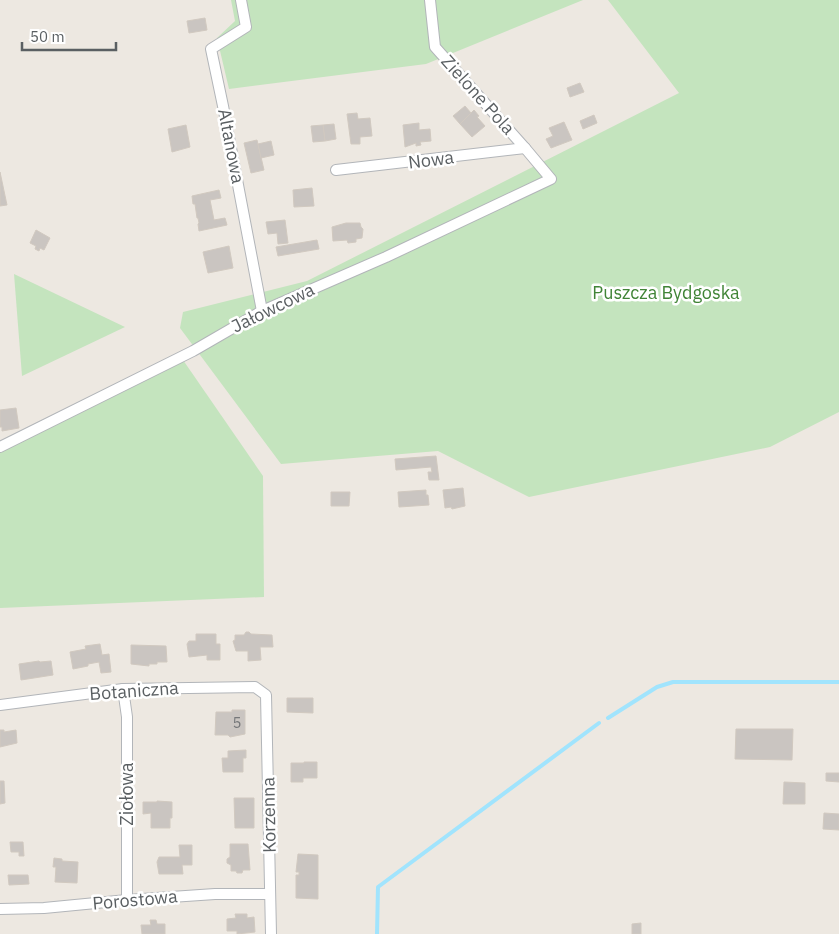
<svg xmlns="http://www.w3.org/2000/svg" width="839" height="934" font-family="'IBM Plex Sans',sans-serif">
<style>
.green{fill:#c4e4be}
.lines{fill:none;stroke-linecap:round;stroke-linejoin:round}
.stream{stroke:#a1e4fd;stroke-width:4}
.building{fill:#cac5c1;stroke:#d1c9c0}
.street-casing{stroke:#b2b5b9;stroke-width:12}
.street{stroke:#fff;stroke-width:10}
.labels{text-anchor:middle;stroke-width:5;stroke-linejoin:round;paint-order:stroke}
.number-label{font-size:15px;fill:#76787a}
.street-label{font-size:18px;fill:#5a5f62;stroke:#fff}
.park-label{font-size:18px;fill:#408436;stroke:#fff}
</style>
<rect width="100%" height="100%" fill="#ede8e1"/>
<g class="green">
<path d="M231 0H583L426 64 229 89 217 38 235 21Z"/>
<path d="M608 0H839V412L770 447 529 497 438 451 281 464 180 328 183 312 307 281 679 93Z"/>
<path d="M14 274 125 327 22 376Z"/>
<path d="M183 360 263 476 264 597 0 608V448Z"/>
</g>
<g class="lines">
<g class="stream">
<path d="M608 718 657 687 673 682H839"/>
<path d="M377 934 378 887 599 723"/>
</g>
</g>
<g class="building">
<path d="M205 18 207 30 189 33 187 21Z"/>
<path d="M580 83 584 92 570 97 567 88Z"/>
<path d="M465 106 471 113 460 124 453 116Z"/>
<path d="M474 110 479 116 477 117 485 126 472 137 460 124Z"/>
<path d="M357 113 358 119 370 118 372 136 360 137V144H351L347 114Z"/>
<path d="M594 115 597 123 583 129 580 121Z"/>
<path d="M564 122 572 140 551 148 546 139 553 136 549 128Z"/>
<path d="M419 123V130L430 129 431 141 420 142 421 145 416 146V143L405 147 403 125Z"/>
<path d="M334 124 336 139 325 141 323 125Z"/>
<path d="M186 125 190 147 172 152 168 129Z"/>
<path d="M323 125 325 141 313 142 311 126Z"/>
<path d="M257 140 264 170 251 173 244 143Z"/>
<path d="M271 141 274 155 261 158 258 144Z"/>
<path d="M0 172 7 205 0 206Z"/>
<path d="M312 188 314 206 294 207 293 190Z"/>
<path d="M219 190 221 198 210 200 214 220 225 218 227 225 199 231 198 224 199 223 198 218H197L195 204H193L192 196Z"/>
<path d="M285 220 288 243 278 244 277 233 268 234 266 222Z"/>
<path d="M346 223H360L361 227 363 229 362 238 356 239V242L348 243 347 240 333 241 332 227Z"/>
<path d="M36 230 50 238 44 250 40 248 39 251 35 249 36 246 30 243Z"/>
<path d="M317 240 319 249 278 256 276 247Z"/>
<path d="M229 246 233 268 208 273 203 252Z"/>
<path d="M16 408 19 428 2 431V427H0V410Z"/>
<path d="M436 456 439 480H429L428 472H432L431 467 396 470 395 459Z"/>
<path d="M463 488 465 506 452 509 451 507 445 508 443 490Z"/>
<path d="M426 490V495H428L429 505 399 507 398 492Z"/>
<path d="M331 492H350L349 506H331Z"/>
<path d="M246 632H249L251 634 272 635 273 647H260L261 660 248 661V651H236L233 641 235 640V635H244Z"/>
<path d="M196 634H216V644H220V660H207V655L189 657 187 644 189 641H196Z"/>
<path d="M100 644 102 655 109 654 111 672 101 673 99 662 88 664V666L73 669 70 652 86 649 85 646Z"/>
<path d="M131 645 166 646 167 662H157V664H149V666L131 664Z"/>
<path d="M39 661 40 662 51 661 53 675 21 680 19 664Z"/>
<path d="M287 698H313V713L287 712Z"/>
<path d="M232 710H245V734L230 737 228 735H215L216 712H232Z"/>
<path d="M736 729H793L792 760 735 759Z"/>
<path d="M0 730H4V732L16 730 17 743 0 747Z"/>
<path d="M246 750V758H243V772H223L222 758H228V751Z"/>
<path d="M304 762H317V778H303V782H291V763H304Z"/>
<path d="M826 773H839V782L826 781Z"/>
<path d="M0 781H4L5 803 0 804Z"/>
<path d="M784 782 805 783V804H783Z"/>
<path d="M234 798H254V828H235Z"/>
<path d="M157 801 172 802V818H170V828H151V813L143 814V802H157Z"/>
<path d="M824 813 839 814V830L823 829Z"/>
<path d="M10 842H23L24 856H19V852H11Z"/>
<path d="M230 844H248L250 870H243L242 873H237L236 871H231V865L227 863V859L230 857Z"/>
<path d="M179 845H192V865H182L183 874H159L157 862 159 857H180Z"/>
<path d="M298 854 318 855V899L296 898V875H299V872H296Z"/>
<path d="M54 858 62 859V861L78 862 77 883 55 882 56 867H53Z"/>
<path d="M8 875H28L29 884 9 885Z"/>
<path d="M235 914H247V918L254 917 255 932 237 934V931H227V919L236 918Z"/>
<path d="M150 920H156L157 924H165V934H142L141 925H151Z"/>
<path d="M641 923V934H632V924Z"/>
</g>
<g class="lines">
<defs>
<g id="street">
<path d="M241 0 246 27 211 49 223 106 262 311"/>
<path d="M336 170 525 148"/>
<path d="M0 447 193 351 262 311 386 257 551 179 525 148 435 47 430 0"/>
<path d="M123 689 127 717V900"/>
<path d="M0 705 123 689 255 687 266 695 271 934"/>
<path d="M0 909 44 908 127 900 215 894H270"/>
</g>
</defs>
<use href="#street" class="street-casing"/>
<use href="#street" class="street"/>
</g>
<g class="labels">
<g class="number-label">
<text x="237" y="728">5</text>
</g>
<g class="street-label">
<text transform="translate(478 95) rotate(48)" y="6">Zielone Pola</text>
<text transform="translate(231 146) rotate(79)" y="6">Altanowa</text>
<text transform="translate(431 160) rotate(-7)" y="6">Nowa</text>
<text transform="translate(273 308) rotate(-26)" y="6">Jałowcowa</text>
<text transform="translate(134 691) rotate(-4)" y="6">Botaniczna</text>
<text transform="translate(127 794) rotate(-90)" y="6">Ziołowa</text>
<text transform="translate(269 815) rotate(-91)" y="6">Korzenna</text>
<text transform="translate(135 900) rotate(-5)" y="6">Porostowa</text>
</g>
<g class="park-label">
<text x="666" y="299">Puszcza Bydgoska</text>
</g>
</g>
<path d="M22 42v8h94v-8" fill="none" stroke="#5a5f62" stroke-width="2.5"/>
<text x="30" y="42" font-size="15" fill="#5a5f62" stroke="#ffffff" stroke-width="4" paint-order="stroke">50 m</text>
</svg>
